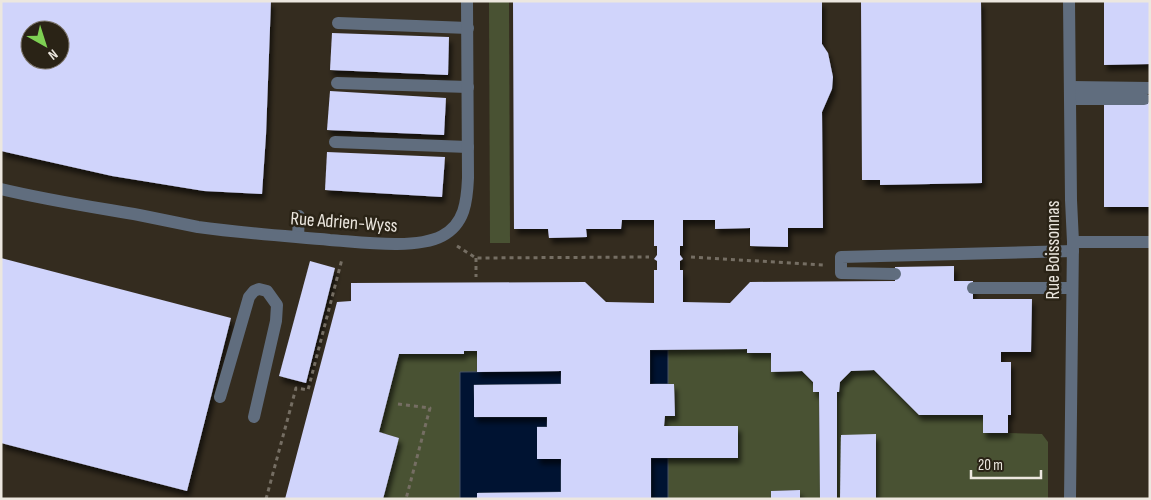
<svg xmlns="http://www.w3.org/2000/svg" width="1151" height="500" font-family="'Sofia Sans Condensed',sans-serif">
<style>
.green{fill:#495233}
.water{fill:#001332;stroke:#475366}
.building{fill:#d0d4fb;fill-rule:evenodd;filter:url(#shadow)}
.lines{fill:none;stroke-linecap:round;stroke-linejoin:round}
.path{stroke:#756e63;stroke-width:3;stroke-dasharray:4 4;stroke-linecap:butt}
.lane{stroke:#606d7e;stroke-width:12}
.street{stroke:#606d7e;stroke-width:12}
.labels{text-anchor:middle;stroke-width:5;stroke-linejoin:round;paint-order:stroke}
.street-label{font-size:19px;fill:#ece7df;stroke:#2a2316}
</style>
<defs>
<filter id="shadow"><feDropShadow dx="3" dy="5.5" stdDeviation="2.5" flood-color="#0009"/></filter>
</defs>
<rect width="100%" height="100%" fill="#342c1f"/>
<g class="green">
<path d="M489 1H509L510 243H490Z"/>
<path d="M747 349 771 353V371H802L813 382V391L819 392 820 499H800L799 490 771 491V499H668V458H737L738 426H664L665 416H675L674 384H668V350Z"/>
<path d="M464 351H477V372H460V499H383L399 438 379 432 399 354 464 353Z"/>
<path d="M874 370 919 415H983L1008 433 1042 434 1048 442V499H837V392H839L840 382 851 371Z"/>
</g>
<g class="water">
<rect x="650" y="350" width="18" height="34"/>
<path d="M561 371V384L474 385 475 417H547V427H537L561 459V492L478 493 477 499H460V372Z"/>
<rect x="651" y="458" width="17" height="41"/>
</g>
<g class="building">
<path d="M1 1H271L266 135 262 194 204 191 112 176 1 151ZM30 30H60V60H30Z"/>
<path d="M513 1H822V44L828 53 833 77 832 89 822 112 823 228H788V247L750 246V228L715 229V220H683V246H680V255L683 259 680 261V270H683V302L730 303 750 282 895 281V267L954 266V281H973V299H1032L1031 352H1001V362H1011V415H1008V433H983V415H919L874 370 851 371 840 382 839 392H837V499H820L819 392H813V382L802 371 771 372V353H747V349L650 350V384H674L675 416H665L664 426H738V458H651V499H477V493L561 492V459H537V427H547V417H474V385L561 384V371L477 372V351H464V354H399L379 432 399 438 383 499H285L337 302 351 301V283L585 282 606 302 654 303V270H657V261L654 259 657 255V246H654V220H622L621 229H586L587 237 549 238 548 229H514Z"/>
<path d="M861 1H981L982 183 880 185V180H862Z"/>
<path d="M1104 1H1150V64L1104 65Z"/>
<path d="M332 33 449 37 448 75 330 70Z"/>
<path d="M330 91 446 98 444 135 327 130Z"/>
<path d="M1148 95H1150V207H1104V103L1148 104Z"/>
<path d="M327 152 445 157 442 197 325 190Z"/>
<path d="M1 258 231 318 187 491 1 443Z"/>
<path d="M310 261 335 268 306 383 279 376Z"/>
<path d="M876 434V499H840L841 435Z"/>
<path d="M800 490V499H771V491Z"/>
</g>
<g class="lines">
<g class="path">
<path d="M457 246 476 258 649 257"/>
<path d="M691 257 823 265"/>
<path d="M476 258V277"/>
<path d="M398 404 430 408 406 499"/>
<path d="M266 499 296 388 308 390 342 259"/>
</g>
<g class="lane">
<path d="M338 23 468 28"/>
<path d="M337 83 468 87"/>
<path d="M1071 87 1150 88"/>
<path d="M1071 99H1144"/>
<path d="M335 142 468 147"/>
<path d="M298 237 299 216"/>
<path d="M895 274 841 273V257L1073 251"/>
<path d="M973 288H1072"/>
<path d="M220 397 249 297 254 291 259 289 267 291 277 305 276 321 254 417"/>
</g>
<g class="street">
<path d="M1069 1 1071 200 1073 242 1070 499"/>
<path d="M1 189C47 200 93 207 139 215 159 219 178 223 198 227 241 233 286 236 330 240 360 242 415 250 442 236 465 224 467 201 468 178L467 1"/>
<path d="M1073 242H1150"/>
</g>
</g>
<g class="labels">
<g class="street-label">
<text transform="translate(344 221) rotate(4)" y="7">Rue Adrien-Wyss</text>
<text transform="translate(1052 250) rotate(-90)" y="7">Rue Boissonnas</text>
</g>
</g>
<rect width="1151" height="500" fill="none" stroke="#ece7df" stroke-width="5"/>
<g transform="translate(45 45) rotate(141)"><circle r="24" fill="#2a2316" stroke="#787166"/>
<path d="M0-4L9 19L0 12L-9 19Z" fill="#7ed053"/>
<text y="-8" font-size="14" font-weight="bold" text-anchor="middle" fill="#ece7df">N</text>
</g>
<path d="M971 470v8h70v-8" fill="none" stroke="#ece7df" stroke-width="2.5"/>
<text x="978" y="470" font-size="15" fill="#ece7df" stroke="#2a2316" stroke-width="4" paint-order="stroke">20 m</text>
</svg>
